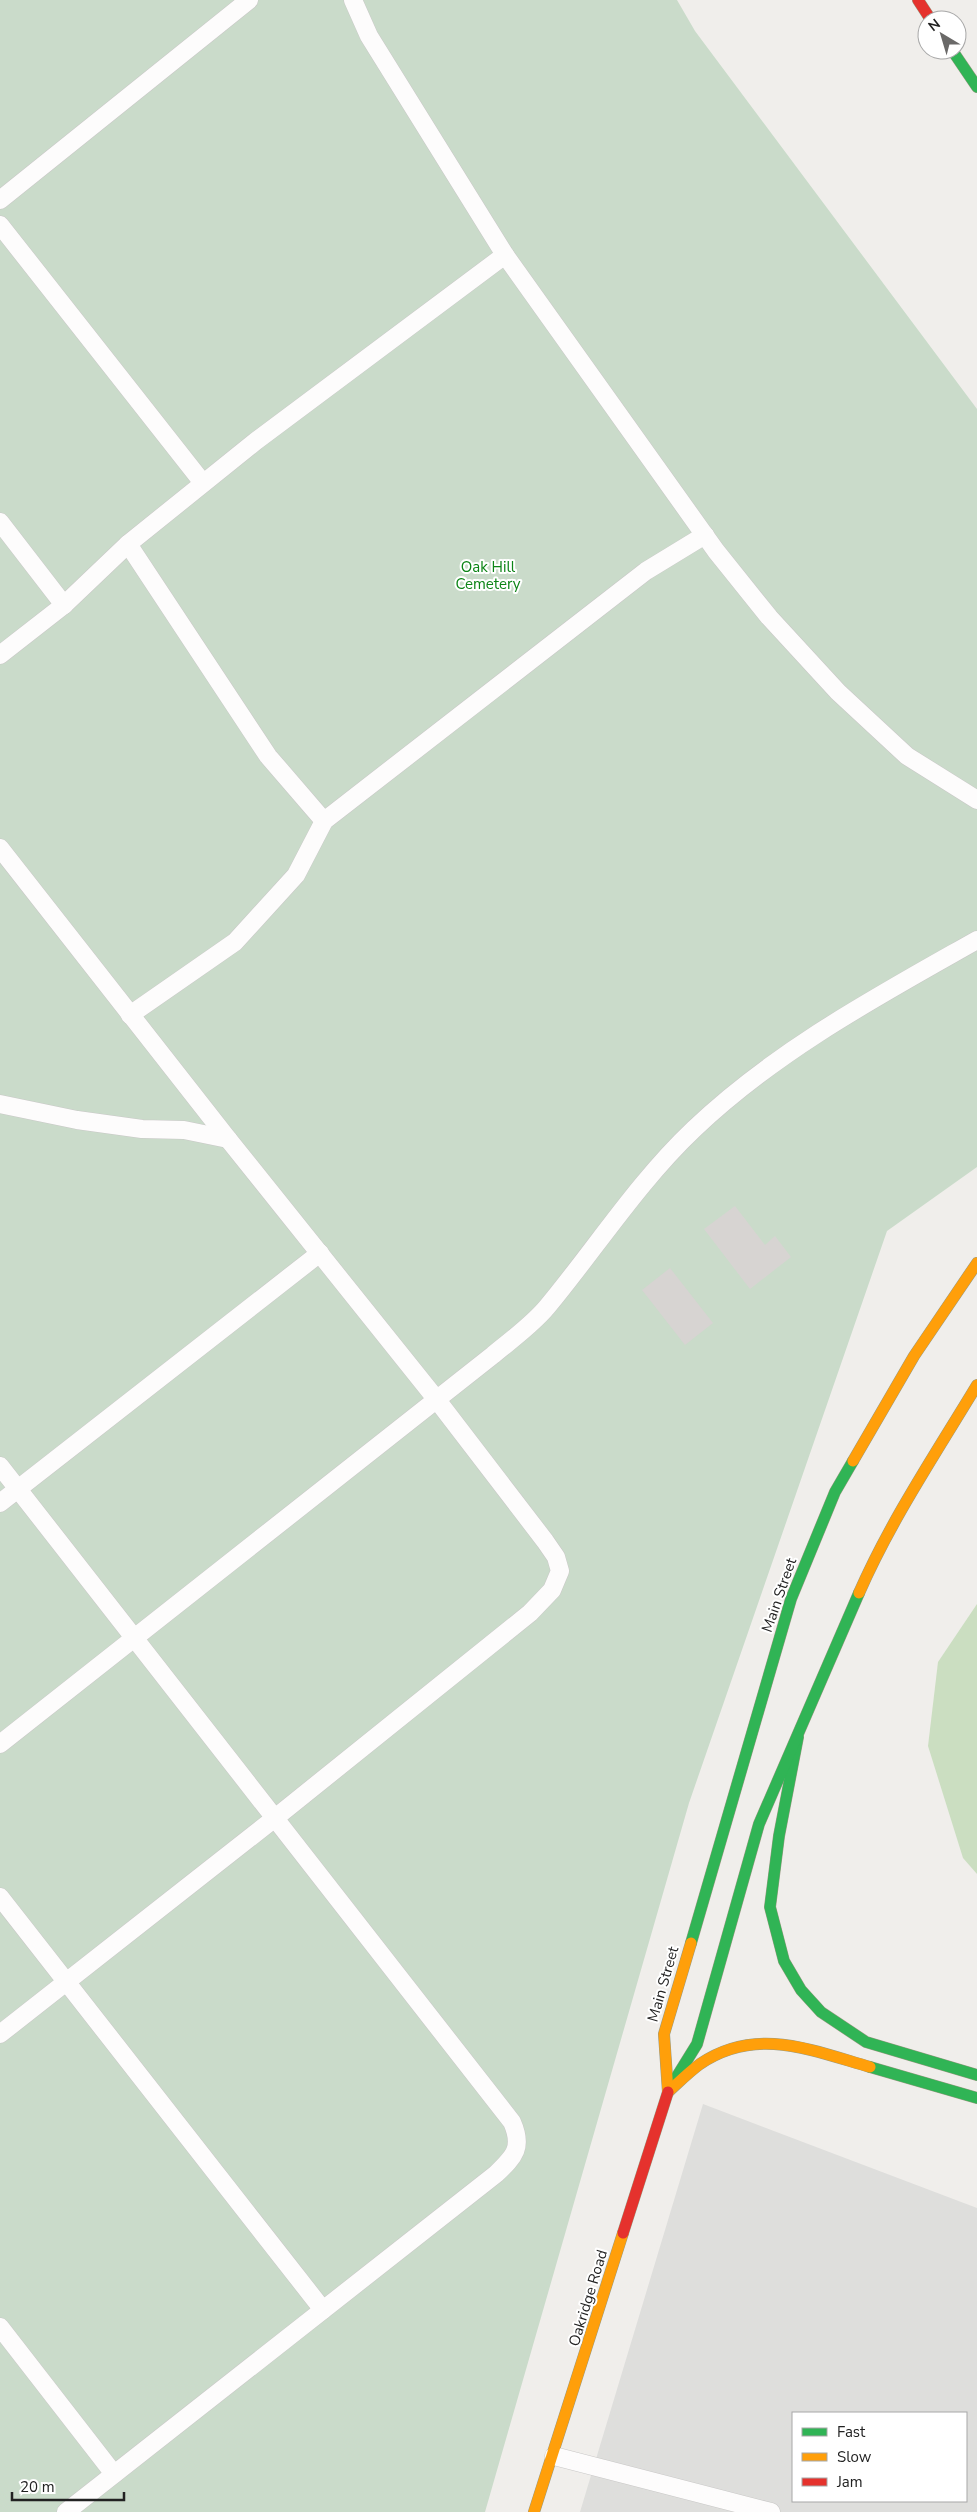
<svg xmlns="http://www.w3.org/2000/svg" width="977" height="2512" font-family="'Nunito Sans',sans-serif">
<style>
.religious{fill:#dededc;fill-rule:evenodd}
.forest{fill:#cbdec1}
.cemetery{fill:#cadbca}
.building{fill:#d7d4d2}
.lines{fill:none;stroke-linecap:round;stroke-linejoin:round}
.lane-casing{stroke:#c9c8c7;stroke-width:19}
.fast-casing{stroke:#999a82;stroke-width:12}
.slow-casing{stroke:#999a82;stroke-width:12}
.jam-casing{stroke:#999a82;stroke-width:12}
.lane{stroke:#fdfcfc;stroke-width:18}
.fast{stroke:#30b455;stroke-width:11}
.slow{stroke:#ff9f0a;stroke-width:11}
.jam{stroke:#e5322d;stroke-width:11}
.labels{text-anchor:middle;stroke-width:4;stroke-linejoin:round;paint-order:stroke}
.park-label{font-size:15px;fill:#0c8416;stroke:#fff}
.street-label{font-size:15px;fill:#222;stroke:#fff}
</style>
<rect width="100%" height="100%" fill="#f0eeeb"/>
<path class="religious" d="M703 2104 977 2208V2512H580ZM793 2413H966V2501H793Z"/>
<path class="forest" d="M977 1604V1874L963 1858 928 1746 938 1662Z"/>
<path class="cemetery" d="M0 0H677L695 31 977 409V1167L887 1231 689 1803 485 2512H0Z"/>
<g class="building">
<path d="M735 1206 765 1245 775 1236 791 1257 750 1289 704 1229Z"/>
<path d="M670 1268 713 1323 685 1345 642 1290Z"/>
</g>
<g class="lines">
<defs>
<g id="lane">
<path d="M353 0 369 36 505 255 716 551 769 617 838 692 907 756 977 800"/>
<path d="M0 200 249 0"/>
<path d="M0 225 203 483"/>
<path d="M0 522 64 605"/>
<path d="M128 544 268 756 324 821"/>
<path d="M0 655 64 605 128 544 256 441 505 255"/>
<path d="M0 848 228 1139 437 1400 545 1541 556 1557 560 1571 552 1590 530 1613 275 1818 0 2034"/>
<path d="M130 1015 235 942 296 875 324 821 646 571 705 535"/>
<path d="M0 1104 77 1120 142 1129 184 1130 228 1139"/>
<path d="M0 1466 512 2122C523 2147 515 2156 496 2174L66 2512"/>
<path d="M0 1503 320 1253"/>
<path d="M0 1744 493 1355C511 1340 532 1325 547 1307 596 1248 638 1182 694 1129 777 1050 878 996 977 940"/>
<path d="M0 1897 323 2310"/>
<path d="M0 2327 114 2474"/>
<path d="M554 2456 771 2512"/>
</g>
<g id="fast">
<path d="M952 50 977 87"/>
<path d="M798 1737 779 1836 770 1907 784 1961 801 1990 821 2012 866 2042 977 2075"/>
<path d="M691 1943 791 1599 835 1492 853 1461"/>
<path d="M870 2067 977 2098"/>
<path d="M671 2086 697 2044 759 1824 859 1593"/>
</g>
<g id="slow">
<path d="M853 1461 914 1356 977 1263"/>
<path d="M859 1593C891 1520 936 1453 977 1385"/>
<path d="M668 2092 664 2034 691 1943"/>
<path d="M668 2092C678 2083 689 2072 700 2064 756 2026 811 2050 870 2067"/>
<path d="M534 2512 623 2233"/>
</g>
<g id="jam">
<path d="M918 0 931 20"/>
<path d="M623 2233 668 2092"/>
</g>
</defs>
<use href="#lane" class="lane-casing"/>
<use href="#fast" class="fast-casing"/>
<use href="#slow" class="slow-casing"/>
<use href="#jam" class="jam-casing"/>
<use href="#lane" class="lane"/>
<use href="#fast" class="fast"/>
<use href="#slow" class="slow"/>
<use href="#jam" class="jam"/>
</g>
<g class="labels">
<g class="park-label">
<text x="488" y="572">Oak Hill<tspan x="488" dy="17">Cemetery</tspan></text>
</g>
<g class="street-label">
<text transform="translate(779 1595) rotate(-71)" y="5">Main Street</text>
<text transform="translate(663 1984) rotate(-74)" y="5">Main Street</text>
<text transform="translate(588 2298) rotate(-73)" y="5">Oakridge Road</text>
</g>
</g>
<rect x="792" y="2412" width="175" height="90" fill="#ffffff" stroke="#a7a7a7"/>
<rect x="802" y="2428" width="25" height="8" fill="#30b455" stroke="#a7a7a7"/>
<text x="837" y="2437" font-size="15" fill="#222222">Fast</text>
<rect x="802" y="2453" width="25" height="8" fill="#ff9f0a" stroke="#a7a7a7"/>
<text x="837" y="2462" font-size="15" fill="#222222">Slow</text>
<rect x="802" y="2478" width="25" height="8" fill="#e5322d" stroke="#a7a7a7"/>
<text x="837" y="2487" font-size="15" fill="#222222">Jam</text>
<g transform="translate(942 35) rotate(322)"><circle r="24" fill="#ffffff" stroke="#a7a7a7"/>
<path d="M0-4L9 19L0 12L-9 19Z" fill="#6a6968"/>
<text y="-8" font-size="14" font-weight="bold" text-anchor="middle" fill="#222222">N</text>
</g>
<path d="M12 2492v8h112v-8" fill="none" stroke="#222222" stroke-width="2.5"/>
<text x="20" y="2492" font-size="15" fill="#222222" stroke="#ffffff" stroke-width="4" paint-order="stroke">20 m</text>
</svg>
